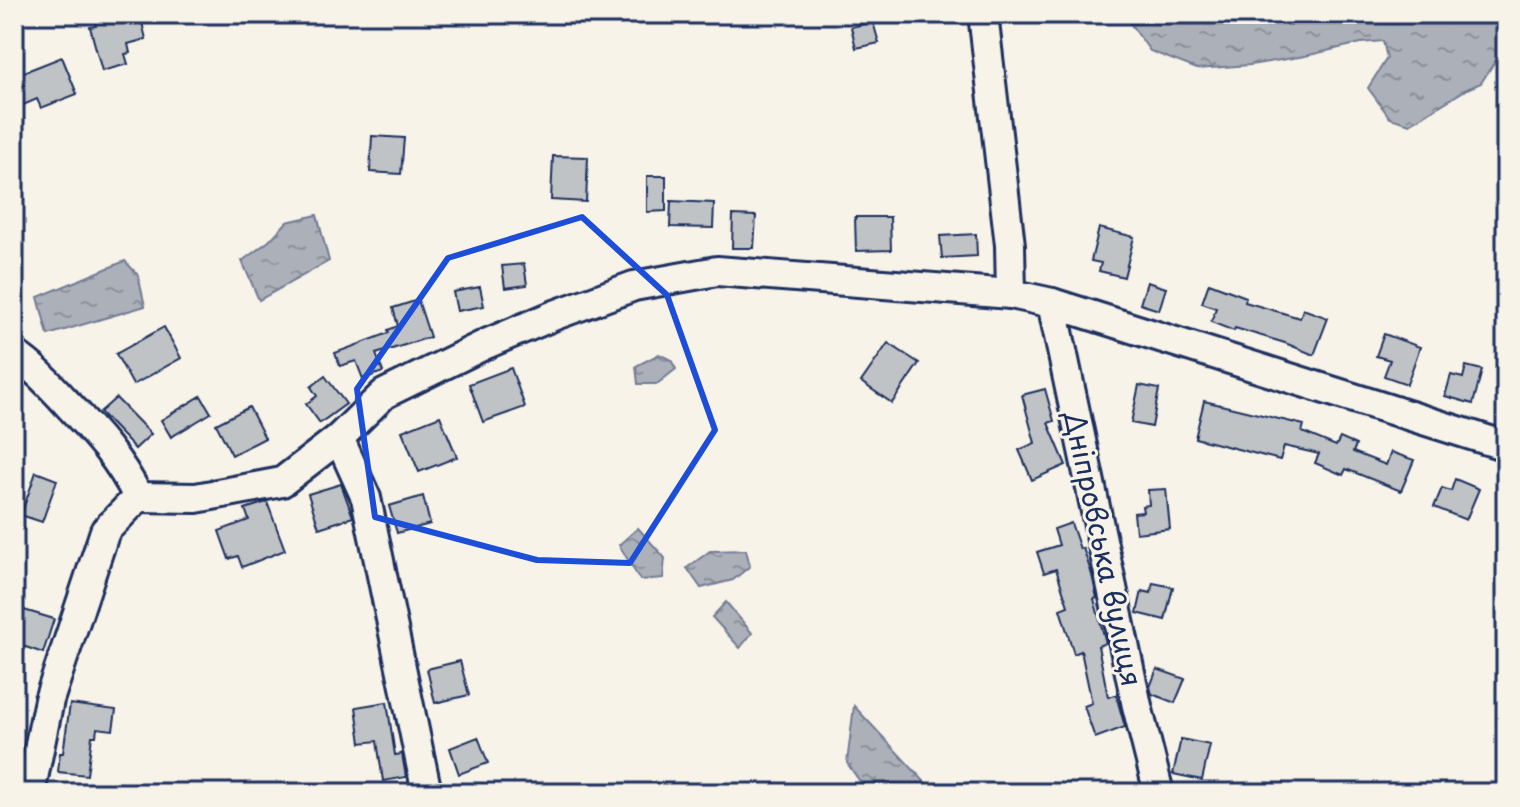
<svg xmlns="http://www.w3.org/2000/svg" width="1520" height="807" font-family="'Playpen Sans',sans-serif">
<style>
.water{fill:url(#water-ripples);stroke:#727c95;stroke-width:2}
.building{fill:#c0c3c5;stroke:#1b2f5e;stroke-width:2}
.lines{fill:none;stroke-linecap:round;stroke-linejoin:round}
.minor-casing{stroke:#1b2f5e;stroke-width:34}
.minor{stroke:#f7f3e8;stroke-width:28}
.marked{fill:none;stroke:#1d4ed8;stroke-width:6;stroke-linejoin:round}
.labels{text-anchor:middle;stroke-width:6;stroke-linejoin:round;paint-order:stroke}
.street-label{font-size:28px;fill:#1b2f5e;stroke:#f7f3e8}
</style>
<defs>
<pattern id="water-ripples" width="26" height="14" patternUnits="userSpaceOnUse" patternTransform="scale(2)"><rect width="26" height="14" fill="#acb0b9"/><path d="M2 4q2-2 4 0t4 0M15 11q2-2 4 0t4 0" fill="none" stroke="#8b909a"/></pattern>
</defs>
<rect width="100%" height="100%" fill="#f7f3e8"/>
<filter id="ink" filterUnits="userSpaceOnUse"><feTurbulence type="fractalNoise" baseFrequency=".0125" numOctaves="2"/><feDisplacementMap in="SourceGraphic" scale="16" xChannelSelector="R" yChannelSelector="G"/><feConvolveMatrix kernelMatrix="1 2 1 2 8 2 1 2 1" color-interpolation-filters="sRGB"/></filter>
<g filter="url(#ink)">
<g class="water">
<path d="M1127 14H1506V44L1481 83 1467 89 1410 124 1390 118 1368 88 1387 58 1383 41 1361 43 1305 56 1250 65 1197 69 1150 51 1130 23Z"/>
<path d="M317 215 329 261 259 300 242 261 269 241 287 222Z"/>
<path d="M125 261 138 275 145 306 48 335 38 297Z"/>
<path d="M659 354 671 360 676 369 657 384H638L636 366Z"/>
<path d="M638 528 665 558 663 578 640 580 619 545Z"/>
<path d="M746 550 750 566 733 580 701 588 687 568 710 551Z"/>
<path d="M726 602 752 633 740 648 712 617Z"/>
<path d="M854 706 935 793H868L847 763Z"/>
</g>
<g class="building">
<path d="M109 14H140L146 39 128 44 130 53 125 54 128 64 102 71 90 27 96 26 94 18Z"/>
<path d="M873 22 879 43 856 48 851 27Z"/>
<path d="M62 57 77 94 41 108 37 99 14 109V76Z"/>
<path d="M372 136 404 138 401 174 370 172Z"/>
<path d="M553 156 588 157 586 202 551 200Z"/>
<path d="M647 176H666V211L647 212Z"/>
<path d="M671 201 714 203 713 228 670 227Z"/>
<path d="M733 215 756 216 754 248H732Z"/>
<path d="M855 217H890L891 250 856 251Z"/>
<path d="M1099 228 1134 237 1124 277 1099 271 1101 263 1091 261Z"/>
<path d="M976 234 977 256 942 258 940 236Z"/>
<path d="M524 264 527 285 505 288 502 266Z"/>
<path d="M1147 282 1166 288 1159 310 1140 304Z"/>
<path d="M1209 283 1246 297 1245 302 1300 318 1303 309 1328 318 1314 355 1285 343 1235 328 1234 331 1211 322 1216 308 1202 303Z"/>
<path d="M480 287 484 306 457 311 453 292Z"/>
<path d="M418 300 430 337 376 354 383 372 363 379 356 361 340 366 335 353 389 333 388 330 398 326 393 308Z"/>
<path d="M164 327 181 358 133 385 116 354Z"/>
<path d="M1384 334 1420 347 1407 384 1384 376 1390 360 1376 356Z"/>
<path d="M888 343 919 363 892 403 861 382Z"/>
<path d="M1466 366 1482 370 1473 404 1445 396 1451 375 1463 378Z"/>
<path d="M511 368 525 407 483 422 469 384Z"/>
<path d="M325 376 346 404 320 423 306 404 317 396 311 387Z"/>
<path d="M1139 385 1159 389 1152 427 1131 423Z"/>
<path d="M1045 389 1054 421 1048 423 1066 465 1032 480 1019 450 1035 443 1022 395Z"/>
<path d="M201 396 211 413 171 437 161 420Z"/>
<path d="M116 398 151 434 135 449 100 412Z"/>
<path d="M1204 401 1304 425 1302 432 1336 446 1340 438 1356 445 1353 452 1386 465 1391 452 1414 460 1401 491 1346 469 1343 475 1315 463 1319 454 1284 446 1280 460 1195 438Z"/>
<path d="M249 407 265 438 232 455 216 424Z"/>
<path d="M440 416 457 457 419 472 402 431Z"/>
<path d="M36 472 57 480 42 522 21 515Z"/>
<path d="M1455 479 1479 489 1466 520 1434 507 1442 488 1451 491Z"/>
<path d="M341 484 353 517 319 528 308 494Z"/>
<path d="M1166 489 1170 529 1136 533 1134 513 1143 512 1142 506 1149 505 1148 490Z"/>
<path d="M423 496 430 524 397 533 389 506Z"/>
<path d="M267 502 285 550 242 567 238 556 229 559 219 531 249 520 245 509Z"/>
<path d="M1071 523 1080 549 1083 548 1092 575 1097 598 1094 599 1106 643 1098 646 1108 697 1116 695 1125 727 1095 738 1084 706 1092 703 1081 651 1074 654 1060 609 1068 606 1056 569 1044 573 1037 552 1059 545 1054 529Z"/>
<path d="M1153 583 1173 587 1165 620 1137 613 1142 591 1151 593Z"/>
<path d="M24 610 54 619 43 653 14 643Z"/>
<path d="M460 661 469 695 435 703 427 669Z"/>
<path d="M1157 669 1185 679 1175 703 1152 694 1150 687Z"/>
<path d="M387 702 395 755 402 754 406 777 383 781 377 741 361 743 356 707Z"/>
<path d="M70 704 116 710 113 730 97 728 96 736H92L87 775 58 772 60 753H63Z"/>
<path d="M478 737 488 763 459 774 450 748Z"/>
<path d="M1181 739 1210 745 1202 780 1173 774Z"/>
</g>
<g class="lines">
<defs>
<g id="minor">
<path d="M983 14 1010 245 1011 294"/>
<path d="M1052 303 1137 706 1159 793"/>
<path d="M14 354C34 367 49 384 65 401 94 432 119 458 138 497"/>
<path d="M339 438 366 498 427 793"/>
<path d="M138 497 196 498 282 482 339 438 384 394 486 344 555 315 634 286 717 271 1011 294 1052 303 1506 446"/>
<path d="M30 793 49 700 105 531 138 497"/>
</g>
</defs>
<use href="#minor" class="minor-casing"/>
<use href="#minor" class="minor"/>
</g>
</g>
<path class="marked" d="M582 217 667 295 715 430 630 563 537 560 375 517 357 389 448 258Z"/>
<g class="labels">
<g class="street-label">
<text transform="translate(1103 549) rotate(78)" y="10">Дніпровська вулиця</text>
</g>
</g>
<rect width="1520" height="807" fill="none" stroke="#f7f3e8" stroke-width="48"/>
<rect x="24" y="24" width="1472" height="759" fill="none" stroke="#1b2f5e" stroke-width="3" filter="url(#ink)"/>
</svg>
